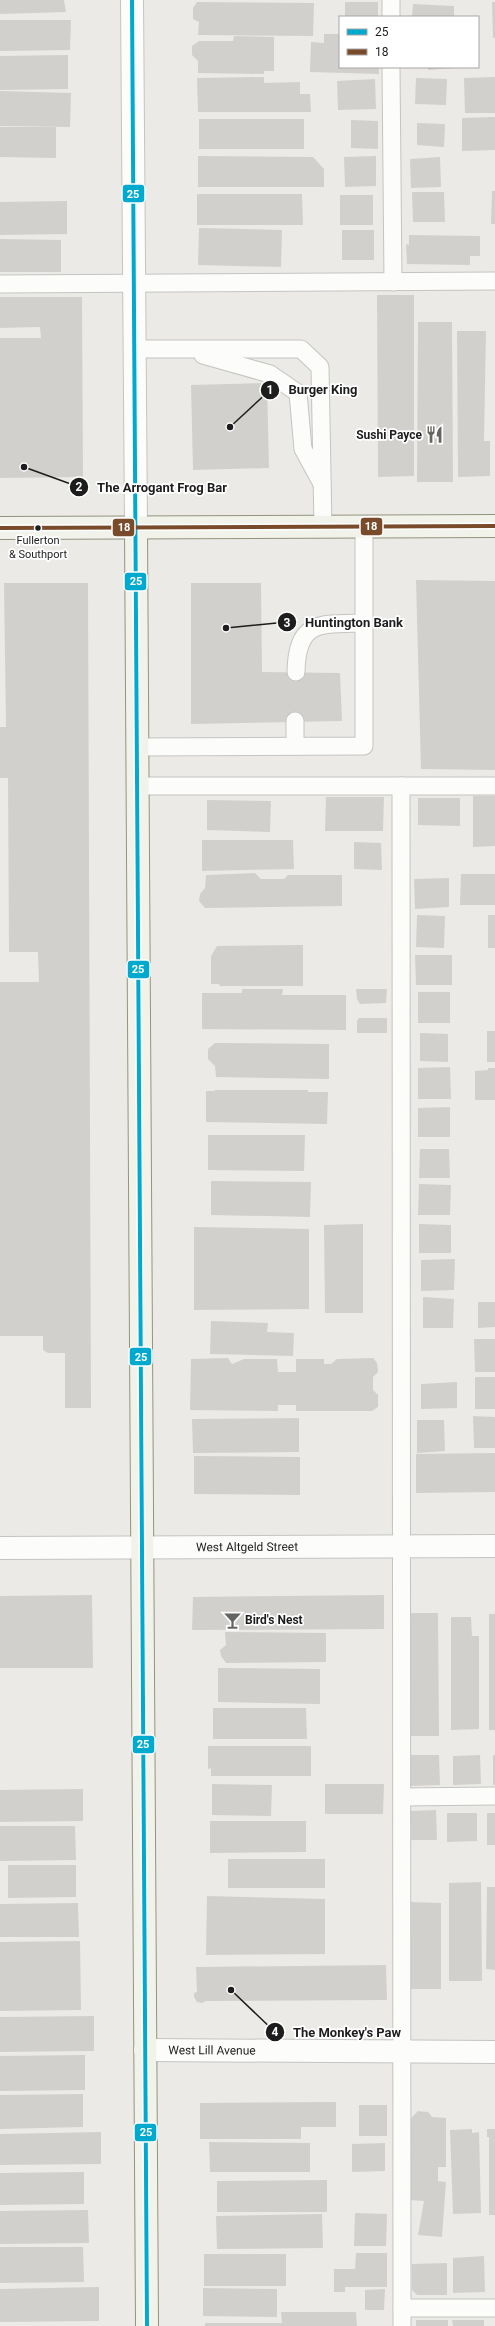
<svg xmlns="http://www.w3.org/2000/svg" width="495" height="2326" font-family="Roboto,sans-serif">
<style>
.building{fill:#d2d0cd}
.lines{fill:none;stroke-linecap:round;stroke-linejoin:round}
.lane-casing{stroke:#c4c4c2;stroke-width:19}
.street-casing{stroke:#c4c4c2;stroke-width:24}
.secondary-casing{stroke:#92947f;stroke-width:24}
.lane{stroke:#fcfcfb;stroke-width:17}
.street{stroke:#fcfcfb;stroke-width:22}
.secondary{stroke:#f1f2ea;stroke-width:22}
.bus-1-casing{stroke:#fff;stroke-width:7}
.bus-2-casing{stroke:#fff;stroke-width:7}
.bus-1{stroke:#00a9ce;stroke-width:4}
.bus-2{stroke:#7a4b2a;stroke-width:4}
.bus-dot{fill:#1d1d1d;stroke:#fff;stroke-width:1.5}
.labels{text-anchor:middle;stroke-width:3.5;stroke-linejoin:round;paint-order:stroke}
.bus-label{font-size:11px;fill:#1d1d1d;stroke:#fff}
.poi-label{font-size:12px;font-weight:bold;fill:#1d1d1d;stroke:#fff;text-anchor:end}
.street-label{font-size:12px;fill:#1d1d1d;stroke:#fff}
.leader{fill:none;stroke:#1d1d1d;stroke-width:1.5}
.callout-dot{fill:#1d1d1d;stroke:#fff;stroke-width:1.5}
.mark-label{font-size:12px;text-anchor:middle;font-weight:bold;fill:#fff}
.callout-label{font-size:13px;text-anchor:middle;font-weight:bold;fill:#1d1d1d;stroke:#fff;stroke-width:3.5;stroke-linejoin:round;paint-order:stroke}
.line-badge{stroke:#fff;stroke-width:1.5}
.badge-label{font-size:11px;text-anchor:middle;font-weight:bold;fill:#fff}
</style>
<rect width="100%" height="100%" fill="#eceae6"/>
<g class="building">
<path d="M0 0H64L66 12 0 14Z"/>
<path d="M197 2 314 3 313 36 198 35 199 22 193 19V8Z"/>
<rect x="345" y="2" width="33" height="15"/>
<path d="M492 2H495V38H493Z"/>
<path d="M413 4 454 6V17H412Z"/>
<path d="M0 20H71L70 50 0 51Z"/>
<path d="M324 34H340V67H379V74L310 72 311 42 324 43Z"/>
<path d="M234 36 274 37V71H264V74L198 73V61L192 55V46L199 41H233Z"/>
<path d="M68 55V89L0 90V56Z"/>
<path d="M428 67H454V68L428 70Z"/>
<path d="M264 77V83L300 82V94H310L311 112H198L197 78Z"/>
<path d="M495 77V113H465L464 78Z"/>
<path d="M416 78 447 79 446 105 415 104Z"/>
<path d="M375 79 376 109 338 110 337 81Z"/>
<path d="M0 91 71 93 70 127 0 126Z"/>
<path d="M495 117V150L462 151V118Z"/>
<rect x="199" y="119" width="105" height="30"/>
<path d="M351 120 378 121V149L351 148Z"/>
<path d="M417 123 445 124 444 147 417 145Z"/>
<path d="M0 127H56V158L0 157Z"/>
<path d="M198 156 313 157 324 169V187H198Z"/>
<path d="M376 156V186L345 187 344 157Z"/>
<path d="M440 157 441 187 411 188 410 159Z"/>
<path d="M492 191H495V224H491Z"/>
<path d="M412 192H444L445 222H413Z"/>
<path d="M197 194H302L303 225H197Z"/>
<rect x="340" y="195" width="33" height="30"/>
<path d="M67 201V234L0 235V202Z"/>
<path d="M199 228 282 230 281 267 198 265Z"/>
<rect x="342" y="230" width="32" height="30"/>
<path d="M409 235 480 236V256H470V265L407 264 406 244 409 245Z"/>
<path d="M0 239 61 240V272H0Z"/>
<path d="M377 295H414V476L378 477Z"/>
<path d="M0 297H82L83 477 0 478V338H41L40 327 0 328Z"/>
<path d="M418 322H452L453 482H417Z"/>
<path d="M457 331H486L484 441H490V476L458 477Z"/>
<path d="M267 383 269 468 193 470 191 385Z"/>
<path d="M416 580 495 581V770L421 769Z"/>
<path d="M4 583H88L91 1408H65V1353H48L43 1350V1336H0V982H39L38 952H9L8 778H0V727H6Z"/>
<path d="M191 583H261L262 672 340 673 342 721 191 724Z"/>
<path d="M473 796H495V846L473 847Z"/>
<path d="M326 797H384L383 831H325Z"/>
<path d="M418 798H460V826L418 825Z"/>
<path d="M207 800 271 801 270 832 207 830Z"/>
<path d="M202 840H293L294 869 202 871Z"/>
<path d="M354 842 381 843 382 870 354 869Z"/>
<path d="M255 873 261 879H284L288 875H342V906L205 908 199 901 200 894 205 888 206 875Z"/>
<path d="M461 874H495V905H460Z"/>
<path d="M449 878V907L415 909 414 879Z"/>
<path d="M417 915 445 916 444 948 416 947Z"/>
<rect x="488" y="915" width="7" height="33"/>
<path d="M303 945V986H220L219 984H211V956L217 946Z"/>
<path d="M415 955H452V985H416Z"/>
<path d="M242 989H283L282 995H346V1030L202 1029V993H242Z"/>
<path d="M356 989H387L386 1003 360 1004 357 999Z"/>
<rect x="418" y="992" width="32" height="31"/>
<path d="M359 1018H387V1033H357V1021Z"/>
<rect x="487" y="1031" width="8" height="31"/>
<path d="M420 1033 448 1034V1062L420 1061Z"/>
<path d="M215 1043 329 1044V1079L216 1077 215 1066 208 1059V1049Z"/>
<path d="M450 1067 451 1099H418V1068Z"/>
<path d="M488 1068H495V1100H475V1071L488 1070Z"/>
<path d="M215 1090H308V1092H328L327 1124 206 1122V1091H215Z"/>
<path d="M450 1107V1137H418V1108Z"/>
<path d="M208 1135H305L304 1171 208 1170Z"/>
<path d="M420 1149H449L450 1178H419Z"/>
<path d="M211 1181 311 1182 310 1217 211 1215Z"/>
<path d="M419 1184 451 1185 450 1215H418Z"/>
<path d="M363 1224V1313H325L324 1225Z"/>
<path d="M419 1224 451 1225V1253H419Z"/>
<path d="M194 1227 309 1229V1309L194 1310Z"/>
<path d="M455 1259 454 1290 421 1291V1260Z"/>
<path d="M423 1297 454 1299 453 1328H423Z"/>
<path d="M478 1302H495V1327L478 1328Z"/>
<path d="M211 1321 268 1323 267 1332 294 1333 293 1356 210 1354Z"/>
<path d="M474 1339H495V1372H475Z"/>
<path d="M228 1358 232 1364 244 1359H277L278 1372H296V1359H324V1364H331L337 1359 373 1358 377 1363 378 1372 373 1377V1390L378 1395V1407L372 1411H296V1405H278V1411L190 1410 191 1359Z"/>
<rect x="475" y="1377" width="20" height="32"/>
<path d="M457 1382V1408L421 1409V1384Z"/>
<path d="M473 1416 495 1417V1448H474Z"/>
<path d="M299 1418V1452L193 1453 192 1419Z"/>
<path d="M417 1420H444L445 1451 417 1453Z"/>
<path d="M495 1453V1492L416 1493V1454Z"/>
<path d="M194 1456 300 1457V1495L194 1494Z"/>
<path d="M92 1595 93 1668H0V1596Z"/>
<path d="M384 1595V1629L192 1630 193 1597Z"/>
<path d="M409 1613H438L439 1736H409Z"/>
<rect x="489" y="1614" width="6" height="116"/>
<path d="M451 1617H471L472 1636H479V1729L451 1730Z"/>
<path d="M225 1632 326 1633V1662L226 1663 221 1656 220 1650 226 1645Z"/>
<path d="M218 1668 320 1669V1704L218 1702Z"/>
<path d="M213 1708H306L307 1739H213Z"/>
<path d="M208 1746H311V1776H211V1768L208 1769Z"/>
<path d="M411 1755H439L440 1785 411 1786Z"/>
<path d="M480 1755 481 1784 453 1785V1756Z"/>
<rect x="493" y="1755" width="2" height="30"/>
<path d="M212 1784 272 1785 271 1816 212 1815Z"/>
<path d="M325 1784H384L383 1814H325Z"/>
<path d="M83 1789V1821L0 1822V1790Z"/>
<path d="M436 1810 437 1840H410V1811Z"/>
<path d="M447 1813H477V1841L447 1842Z"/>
<rect x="487" y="1813" width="8" height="32"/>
<path d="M210 1821H306V1852L210 1853Z"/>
<path d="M0 1826H75L76 1860 0 1861Z"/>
<rect x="228" y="1859" width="97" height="29"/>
<path d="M8 1865H76V1897L8 1898Z"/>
<path d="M481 1882 482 1981H449V1883Z"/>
<path d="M487 1887H495V1970L486 1969Z"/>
<path d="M207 1896 325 1899V1954L206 1955Z"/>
<path d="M410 1902 441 1903V1989H409Z"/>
<path d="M78 1903 79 1937H0V1904Z"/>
<path d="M80 1941 81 2010 0 2011V1942Z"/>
<path d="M386 1965 387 2000 206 2001 202 2003 197 2002 194 1997V1993L197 1992 196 1967Z"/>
<path d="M94 2016V2051L0 2052V2017Z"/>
<path d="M85 2055V2090L0 2091V2056Z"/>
<path d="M83 2094V2127L0 2129V2095Z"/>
<path d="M336 2102V2127H301V2139H200V2103Z"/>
<rect x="359" y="2105" width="28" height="31"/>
<path d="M418 2111 428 2112 432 2117 446 2118V2167H438V2181L446 2182 442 2237 418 2235 424 2201 410 2200 411 2118Z"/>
<path d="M472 2129V2133L479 2132 481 2213 453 2214 450 2130Z"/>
<path d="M487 2129H495V2215H489V2137H487Z"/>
<path d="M101 2132V2164L0 2165V2134Z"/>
<path d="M209 2142 310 2143V2172H210Z"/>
<path d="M385 2143V2171L352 2172V2144Z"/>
<path d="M84 2172V2204L0 2205V2173Z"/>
<path d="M327 2180V2212H217V2181Z"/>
<path d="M88 2210 89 2243 0 2244V2211Z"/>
<path d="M355 2213 387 2214 386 2246H354Z"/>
<path d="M322 2214 323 2248 217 2249 216 2216Z"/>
<path d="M0 2247H83L84 2282 0 2283Z"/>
<path d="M356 2253H387V2287H345V2292H334V2269H355Z"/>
<rect x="204" y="2254" width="82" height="32"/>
<path d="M484 2256 485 2292 453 2293V2258Z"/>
<path d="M447 2263V2295H417L412 2290V2264Z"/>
<path d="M99 2287V2321L0 2322V2289Z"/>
<path d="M203 2288 277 2289V2317L203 2316Z"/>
<path d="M385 2289 384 2310H365V2290Z"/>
<path d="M281 2312H356L357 2326H205V2323H282Z"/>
<rect x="416" y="2320" width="32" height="6"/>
<path d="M452 2320H484V2326H453Z"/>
</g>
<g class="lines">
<defs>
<g id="lane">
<path d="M391 0V17"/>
<path d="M391 67 393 282"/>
<path d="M0 284 495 281"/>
<path d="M135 349H301L320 367 323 527"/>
<path d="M203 355 270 374 298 393 303 449 321 482"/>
<path d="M296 672C297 620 320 624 362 623"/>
<path d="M295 746V721"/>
<path d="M138 747 364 746V527"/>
<path d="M138 786H495"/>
<path d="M401 786 402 2326"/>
<path d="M402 1797 495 1796"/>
<path d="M402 2308H495"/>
</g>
<g id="street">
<path d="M132 0 136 528"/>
<path id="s1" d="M0 1548 495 1546"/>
<path id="s2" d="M145 2050 495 2052"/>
</g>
<g id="secondary">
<path d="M0 528 495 526"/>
<path d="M136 528 147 2326"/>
</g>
</defs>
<use href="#lane" class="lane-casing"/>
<use href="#street" class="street-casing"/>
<use href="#secondary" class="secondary-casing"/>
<use href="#lane" class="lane"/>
<use href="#street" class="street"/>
<use href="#secondary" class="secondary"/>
<defs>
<path id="bus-1" d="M132 0 147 2326"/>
<path id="bus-2" d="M0 528 495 526"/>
</defs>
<use href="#bus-1" class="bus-1-casing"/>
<use href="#bus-2" class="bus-2-casing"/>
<use href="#bus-1" class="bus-1"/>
<use href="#bus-2" class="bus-2"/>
</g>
<defs>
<symbol id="restaurant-bare" viewBox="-9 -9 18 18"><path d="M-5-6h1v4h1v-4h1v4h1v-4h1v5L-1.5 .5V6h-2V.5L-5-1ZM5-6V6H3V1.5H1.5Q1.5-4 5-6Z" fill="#656563" stroke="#fff" stroke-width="2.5" paint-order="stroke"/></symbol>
<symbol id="bar-bare" viewBox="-9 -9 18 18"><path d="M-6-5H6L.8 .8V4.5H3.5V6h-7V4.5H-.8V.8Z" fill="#656563" stroke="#fff" stroke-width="2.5" paint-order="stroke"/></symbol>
</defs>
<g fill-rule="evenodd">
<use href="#restaurant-bare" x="422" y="422" width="25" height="25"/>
<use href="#bar-bare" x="220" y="1608" width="25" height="25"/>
</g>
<circle class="bus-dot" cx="38" cy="528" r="3.5"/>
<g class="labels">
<g class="bus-label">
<text x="38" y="544">Fullerton<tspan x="38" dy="14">&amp; Southport</tspan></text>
</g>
<g class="poi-label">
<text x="422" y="439">Sushi Payce</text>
<text x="245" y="1624" text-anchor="start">Bird's Nest</text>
</g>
<g class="street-label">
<text dy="4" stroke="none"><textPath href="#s1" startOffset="247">West Altgeld Street</textPath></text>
<text dy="4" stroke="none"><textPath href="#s2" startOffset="67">West Lill Avenue</textPath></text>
</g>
</g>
<path class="leader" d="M230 427L270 390M24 467L79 487M226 628L287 622M231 1990L275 2032"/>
<g class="callout-dot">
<circle cx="230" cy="427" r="4"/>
<circle cx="24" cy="467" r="4"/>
<circle cx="226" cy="628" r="4"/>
<circle cx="231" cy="1990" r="4"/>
<circle cx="270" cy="390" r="10"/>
<circle cx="79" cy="487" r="10"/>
<circle cx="287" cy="622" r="10"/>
<circle cx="275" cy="2032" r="10"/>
</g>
<g class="mark-label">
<text x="270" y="394">1</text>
<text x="79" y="491">2</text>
<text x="287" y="627">3</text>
<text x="275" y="2036">4</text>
</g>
<g class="callout-label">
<text x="323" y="394">Burger King</text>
<text x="162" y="492">The Arrogant Frog Bar</text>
<text x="354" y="627">Huntington Bank</text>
<text x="347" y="2037">The Monkey's Paw</text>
</g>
<g class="line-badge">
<rect x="122" y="184" width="23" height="19" rx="4" fill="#00a9ce"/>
<rect x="360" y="517" width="23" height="19" rx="4" fill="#7a4b2a"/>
<rect x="112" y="518" width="23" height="19" rx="4" fill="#7a4b2a"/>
<rect x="124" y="572" width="23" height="19" rx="4" fill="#00a9ce"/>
<rect x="127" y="960" width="23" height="19" rx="4" fill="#00a9ce"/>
<rect x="129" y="1347" width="23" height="19" rx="4" fill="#00a9ce"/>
<rect x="132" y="1735" width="23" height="19" rx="4" fill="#00a9ce"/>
<rect x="134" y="2123" width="23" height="19" rx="4" fill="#00a9ce"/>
</g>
<g class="badge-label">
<text x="133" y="198">25</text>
<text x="371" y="530">18</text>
<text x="124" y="531">18</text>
<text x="136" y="585">25</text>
<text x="138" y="973">25</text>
<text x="141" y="1361">25</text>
<text x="143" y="1748">25</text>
<text x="146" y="2136">25</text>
</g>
<rect x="339" y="16" width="140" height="52" fill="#ffffff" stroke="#a5a5a5"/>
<rect x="347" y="29" width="20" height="6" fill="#00a9ce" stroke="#a5a5a5"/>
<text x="375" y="36" font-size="12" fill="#1d1d1d">25</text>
<rect x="347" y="49" width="20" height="6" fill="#7a4b2a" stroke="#a5a5a5"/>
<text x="375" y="56" font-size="12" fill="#1d1d1d">18</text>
</svg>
